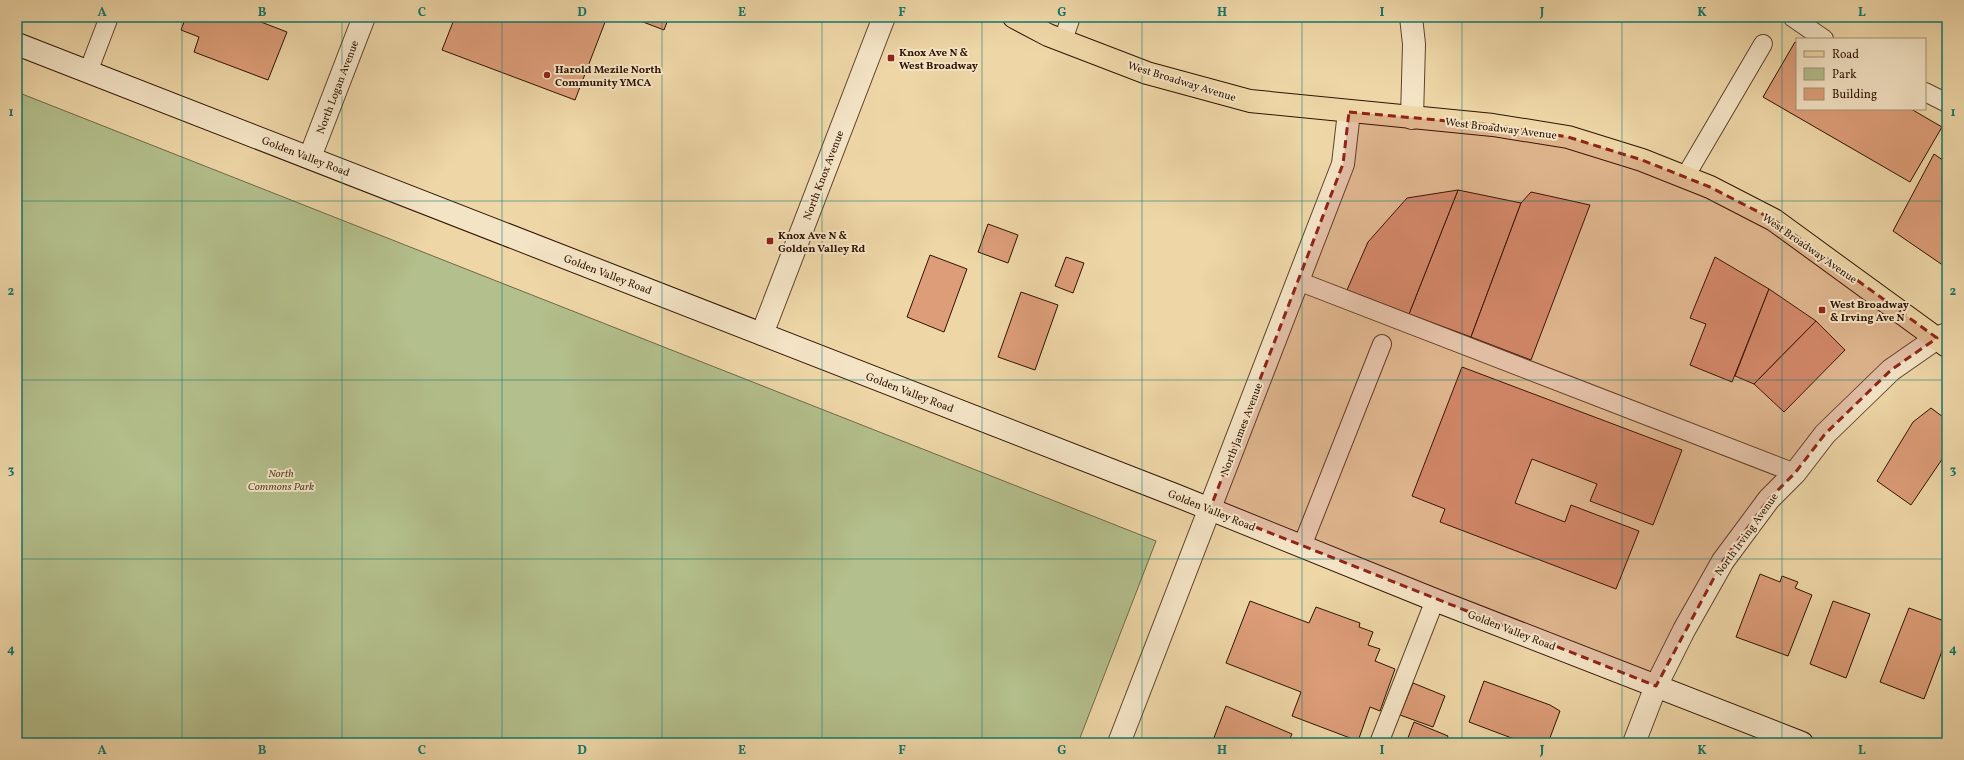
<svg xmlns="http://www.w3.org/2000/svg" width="1964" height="760" font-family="Vollkorn,serif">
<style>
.green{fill:#b3bf8c;stroke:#706946}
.building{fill:#dc9d78;stroke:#2e1300}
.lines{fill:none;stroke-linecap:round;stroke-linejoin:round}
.lane-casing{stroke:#5e442a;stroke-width:20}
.street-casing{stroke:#5e442a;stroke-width:24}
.secondary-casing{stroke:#2e1300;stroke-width:24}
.primary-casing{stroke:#2e1300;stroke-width:24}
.lane{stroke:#f4e4c6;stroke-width:18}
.street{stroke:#f4e4c6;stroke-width:22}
.secondary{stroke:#f4e4c6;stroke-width:22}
.primary{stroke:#eed6a7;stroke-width:22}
.marked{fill:#8f2418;fill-opacity:0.2;stroke:#8f2418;stroke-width:3;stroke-dasharray:8 5;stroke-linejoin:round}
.grid{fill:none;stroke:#0f766e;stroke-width:1;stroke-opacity:0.55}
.poi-dot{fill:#8f2418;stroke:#f4e4c6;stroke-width:1.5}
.labels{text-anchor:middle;stroke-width:4;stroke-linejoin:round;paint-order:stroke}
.poi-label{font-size:11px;font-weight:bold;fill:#2e1300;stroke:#f4e4c6;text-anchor:start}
.street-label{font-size:11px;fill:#2e1300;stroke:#f4e4c6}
.park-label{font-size:11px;font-style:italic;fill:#56472a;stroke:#f4e4c6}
.neatline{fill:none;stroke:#0f766e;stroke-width:1.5}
.grid-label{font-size:13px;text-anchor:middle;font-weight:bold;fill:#0f766e}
</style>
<rect width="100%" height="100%" fill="#eed6a7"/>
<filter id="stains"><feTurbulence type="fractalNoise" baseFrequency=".005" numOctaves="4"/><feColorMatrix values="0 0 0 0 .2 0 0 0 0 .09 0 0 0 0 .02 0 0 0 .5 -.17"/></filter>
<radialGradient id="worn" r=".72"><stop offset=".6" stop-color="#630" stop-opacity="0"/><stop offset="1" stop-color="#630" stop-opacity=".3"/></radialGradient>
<path class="green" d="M17 92 1156 541 1078 743H17Z"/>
<g class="building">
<path d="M186 17H248L287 32 268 80 194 52 199 37 181 30Z"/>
<path d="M455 17H607L575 100 442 50Z"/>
<path d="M630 17H669L664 30Z"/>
<path d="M1795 42 1797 43V109H1911L1942 127 1910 182 1763 97Z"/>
<path d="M1934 154 1947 163V268L1893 231Z"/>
<path d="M1458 190 1521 203 1471 337 1409 314Z"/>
<path d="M1458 190 1409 314 1347 290 1368 242 1407 198Z"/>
<path d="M1531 192 1590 205 1531 360 1471 337 1521 203Z"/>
<path d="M988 224 1018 235 1008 263 978 252Z"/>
<path d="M930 255 967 269 944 332 907 317Z"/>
<path d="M1066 257 1084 263 1073 293 1055 286Z"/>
<path d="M1715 257 1769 289 1732 382 1690 365 1706 324 1690 318Z"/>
<path d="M1769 289 1816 321 1754 384 1735 376Z"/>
<path d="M1021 292 1058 305 1035 370 998 357Z"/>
<path d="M1816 321 1845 350 1784 412 1754 384Z"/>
<path d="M1462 367 1682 450 1653 525 1590 501 1597 484 1532 459 1515 503 1565 522 1571 505 1639 531 1616 589 1440 522 1445 509 1412 496Z"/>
<path d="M1931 408 1947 420V452L1911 505 1877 481 1913 422Z"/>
<path d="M1760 574 1780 582 1782 576 1798 582 1795 588 1812 595 1788 656 1736 637Z"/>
<path d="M1250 601 1309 623 1316 607 1360 623 1359 627 1373 632 1368 645 1380 649 1375 661 1395 669 1380 711 1370 707 1358 741 1292 716 1301 692 1226 663Z"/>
<path d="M1833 601 1870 614 1846 678 1810 664Z"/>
<path d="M1909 608 1947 622V638L1924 699 1880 682Z"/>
<path d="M1484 681 1550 705 1560 711 1548 743H1525L1469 722Z"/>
<path d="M1413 683 1445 696 1433 727 1400 715Z"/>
<path d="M1226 706 1292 734 1288 743H1212Z"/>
<path d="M1414 722 1448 736 1445 743H1406Z"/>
</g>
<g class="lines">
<defs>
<g id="lane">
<path d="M1792 17 1824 39"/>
<path d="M1063 40 1071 17"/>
<path d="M88 72 109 17"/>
<path d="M1925 92 1947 103"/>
<path d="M1685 177 1763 44"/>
<path d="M1298 281 1795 473"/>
<path d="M1302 546 1382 344"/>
<path d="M1379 743 1435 600"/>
</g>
<g id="street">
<path d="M1411 17 1414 44 1412 118"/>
<path d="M310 157 364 17"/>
<path d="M762 334 884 17"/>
<path d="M1119 743 1343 164 1349 112"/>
<path d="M1634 743 1656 686 1684 630 1723 561 1769 499 1795 473 1825 434 1891 370 1937 338 1947 334"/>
</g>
<path id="secondary" d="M17 44 1175 495 1435 600 1802 743"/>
<path id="primary" d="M1014 17 1048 35 1147 73 1250 101 1493 125 1568 137 1642 160 1710 187 1774 220 1947 346"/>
</defs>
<use href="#lane" class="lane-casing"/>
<use href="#street" class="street-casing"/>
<use href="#secondary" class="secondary-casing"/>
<use href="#primary" class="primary-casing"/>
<use href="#lane" class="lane"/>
<use href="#street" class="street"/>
<use href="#secondary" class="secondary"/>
<use href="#primary" class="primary"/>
</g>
<path class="marked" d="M1349 112 1493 125 1568 137 1642 160 1710 187 1774 220 1937 338 1891 370 1825 434 1795 473 1769 499 1723 561 1656 686 1210 509 1343 164Z"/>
<path class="grid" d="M182 17V743M342 17V743M502 17V743M662 17V743M822 17V743M982 17V743M1142 17V743M1302 17V743M1462 17V743M1622 17V743M1782 17V743M17 201H1947M17 380H1947M17 559H1947"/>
<g class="poi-dot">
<rect x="887" y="54" width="8" height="8" rx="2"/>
<circle cx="547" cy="75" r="4"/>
<rect x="766" y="237" width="8" height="8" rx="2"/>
<rect x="1818" y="306" width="8" height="8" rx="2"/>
</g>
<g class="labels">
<g class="poi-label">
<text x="899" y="56">Knox Ave N &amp;<tspan x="899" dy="13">West Broadway</tspan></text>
<text x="555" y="73">Harold Mezile North<tspan x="555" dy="13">Community YMCA</tspan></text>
<text x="778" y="239">Knox Ave N &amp;<tspan x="778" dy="13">Golden Valley Rd</tspan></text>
<text x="1830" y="308">West Broadway<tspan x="1830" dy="13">&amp; Irving Ave N</tspan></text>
</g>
<g class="street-label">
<text transform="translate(1182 81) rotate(17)" y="4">West Broadway Avenue</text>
<text transform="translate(337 87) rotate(-69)" y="4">North Logan Avenue</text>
<text transform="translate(1501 128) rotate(7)" y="4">West Broadway Avenue</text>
<text transform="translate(306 156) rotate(21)" y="4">Golden Valley Road</text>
<text transform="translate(823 175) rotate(-69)" y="4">North Knox Avenue</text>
<text transform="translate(1810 248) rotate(35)" y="4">West Broadway Avenue</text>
<text transform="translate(608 274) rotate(21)" y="4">Golden Valley Road</text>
<text transform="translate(910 392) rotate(21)" y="4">Golden Valley Road</text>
<text transform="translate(1241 429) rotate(-69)" y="4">North James Avenue</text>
<text transform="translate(1212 510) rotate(22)" y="4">Golden Valley Road</text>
<text transform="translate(1746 534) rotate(-54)" y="4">North Irving Avenue</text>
<text transform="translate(1512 630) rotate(21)" y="4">Golden Valley Road</text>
</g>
<g class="park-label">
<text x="281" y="477">North<tspan x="281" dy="13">Commons Park</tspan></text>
</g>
</g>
<rect width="1964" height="760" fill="none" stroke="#eed6a7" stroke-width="44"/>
<rect x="1796" y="38" width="130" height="72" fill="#f4e4c6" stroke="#a59077"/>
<rect x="1804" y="51" width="20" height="6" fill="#eed6a7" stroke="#a59077"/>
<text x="1832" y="58" font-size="12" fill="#2e1300">Road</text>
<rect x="1804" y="68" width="20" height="12" fill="#b3bf8c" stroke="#a59077"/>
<text x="1832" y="78" font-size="12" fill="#2e1300">Park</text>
<rect x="1804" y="88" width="20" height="12" fill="#dc9d78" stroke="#a59077"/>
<text x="1832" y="98" font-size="12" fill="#2e1300">Building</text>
<rect x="22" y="22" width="1920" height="716" class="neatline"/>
<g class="grid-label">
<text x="102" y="16">A</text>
<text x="262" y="16">B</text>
<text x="422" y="16">C</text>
<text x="582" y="16">D</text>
<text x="742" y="16">E</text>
<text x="902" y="16">F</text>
<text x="1062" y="16">G</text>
<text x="1222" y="16">H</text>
<text x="1382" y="16">I</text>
<text x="1542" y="16">J</text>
<text x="1702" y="16">K</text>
<text x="1862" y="16">L</text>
<text x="11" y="116">1</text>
<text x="1953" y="116">1</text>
<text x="11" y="295">2</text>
<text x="1953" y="295">2</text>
<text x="11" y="474">3</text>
<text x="1953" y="474">3</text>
<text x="11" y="653">4</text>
<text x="1953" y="653">4</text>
<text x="102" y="754">A</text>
<text x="262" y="754">B</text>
<text x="422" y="754">C</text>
<text x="582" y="754">D</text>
<text x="742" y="754">E</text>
<text x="902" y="754">F</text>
<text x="1062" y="754">G</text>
<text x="1222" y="754">H</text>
<text x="1382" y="754">I</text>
<text x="1542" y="754">J</text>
<text x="1702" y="754">K</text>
<text x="1862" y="754">L</text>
</g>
<rect width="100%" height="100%" filter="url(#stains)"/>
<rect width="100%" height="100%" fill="url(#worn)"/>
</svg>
